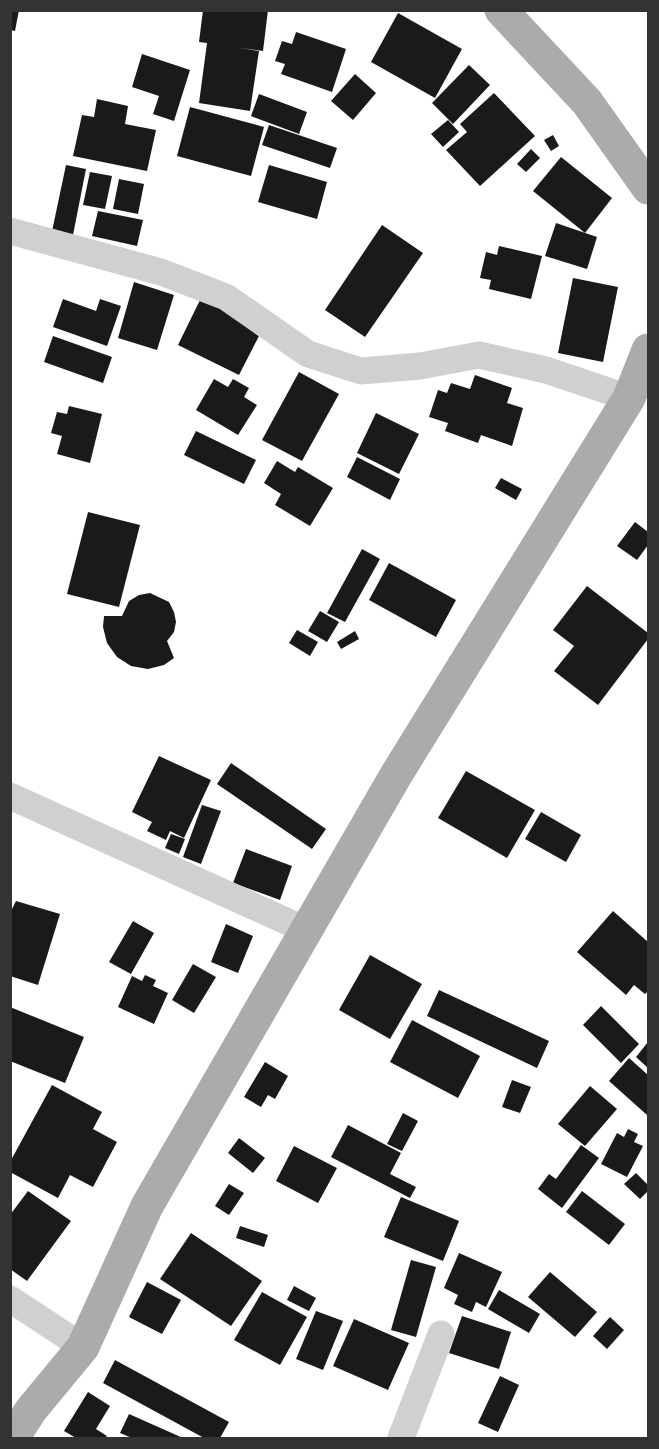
<svg xmlns="http://www.w3.org/2000/svg" width="659" height="1449" font-family="'Source Sans 3',sans-serif">
<style>
.building{fill:#1a1a1a}
.lines{fill:none;stroke-linecap:round;stroke-linejoin:round}
.street{stroke:#d0d0d0;stroke-width:27}
.primary{stroke:#ababab;stroke-width:33}
</style>
<rect width="100%" height="100%" fill="#fff"/>
<g class="building">
<path d="M10 10H19L15 31 10 30Z"/>
<path d="M203 10H268L263 51 240 48 259 51 250 111 199 103 207 43 199 42Z"/>
<path d="M398 13 462 49 435 98 371 62Z"/>
<path d="M296 32 346 49 332 92 281 74 285 64 275 61 282 41 292 44Z"/>
<path d="M142 54 190 70 174 121 153 114 159 96 132 87Z"/>
<path d="M469 65 490 85 453 124 432 103Z"/>
<path d="M355 74 376 93 353 120 331 101Z"/>
<path d="M494 93 535 136 480 186 446 150 467 132 460 124Z"/>
<path d="M259 94 307 112 299 134 251 116Z"/>
<path d="M97 99 128 106 125 124 156 130 147 171 73 156 82 115 94 117Z"/>
<path d="M190 107 264 127 251 176 177 156Z"/>
<path d="M448 120 459 132 443 147 431 134Z"/>
<path d="M269 125 337 148 330 168 262 145Z"/>
<path d="M553 135 559 146 551 151 544 140Z"/>
<path d="M531 149 540 158 526 172 517 164Z"/>
<path d="M561 157 612 198 585 233 533 191Z"/>
<path d="M66 165 86 169 72 240 51 236Z"/>
<path d="M269 165 327 182 317 219 258 202Z"/>
<path d="M90 172 112 176 105 209 83 205Z"/>
<path d="M119 179 144 184 138 214 113 209Z"/>
<path d="M98 211 143 220 137 246 92 236Z"/>
<path d="M556 223 597 237 587 269 545 256Z"/>
<path d="M382 225 423 253 365 337 325 310Z"/>
<path d="M499 246 542 256 531 299 489 289 491 280 480 278 486 252 497 255Z"/>
<path d="M573 278 618 287 603 362 558 353Z"/>
<path d="M134 282 174 295 157 350 118 338Z"/>
<path d="M201 298 263 328 239 375 178 345Z"/>
<path d="M63 299 96 311 100 299 121 306 107 346 53 327Z"/>
<path d="M53 336 112 357 103 383 44 362Z"/>
<path d="M299 372 339 394 302 461 262 440Z"/>
<path d="M475 375 512 388 507 403 523 408 512 446 481 435 478 443 445 431 448 423 429 417 438 390 447 393 451 383 470 389Z"/>
<path d="M214 379 228 387 233 379 249 388 244 397 257 405 238 435 196 410Z"/>
<path d="M69 406 102 414 90 463 57 454 62 436 51 433 57 412 67 414Z"/>
<path d="M376 413 419 434 399 474 357 453Z"/>
<path d="M196 431 256 460 244 484 184 455Z"/>
<path d="M357 457 400 479 390 500 347 477Z"/>
<path d="M277 461 295 472 298 467 333 488 310 526 275 505 281 494 264 483Z"/>
<path d="M501 478 522 489 516 500 495 488Z"/>
<path d="M88 512 140 525 119 607 67 594Z"/>
<path d="M635 522 648 532V545L637 560 617 546Z"/>
<path d="M362 549 380 559 345 622 327 613Z"/>
<path d="M389 563 456 600 436 637 369 600Z"/>
<path d="M587 586 648 633V639L598 705 554 671 574 646 553 630Z"/>
<path d="M150 593 169 602 174 612 176 622 174 632 167 641 174 658 164 665 148 669 131 666 117 657 107 643 103 627 104 616H122L129 601 139 595Z"/>
<path d="M320 611 339 622 327 642 308 631Z"/>
<path d="M297 630 318 642 310 656 289 643Z"/>
<path d="M355 631 359 639 341 649 337 642Z"/>
<path d="M159 756 211 780 184 838 170 831 166 840 147 831 152 822 132 812Z"/>
<path d="M231 763 326 829 312 849 217 784Z"/>
<path d="M466 771 535 810 507 858 438 818Z"/>
<path d="M202 805 221 811 201 864 183 857Z"/>
<path d="M541 812 581 835 566 862 525 839Z"/>
<path d="M171 834 185 839 179 854 165 848Z"/>
<path d="M246 849 292 866 280 900 233 883Z"/>
<path d="M16 901 60 914 38 985 10 976V913Z"/>
<path d="M613 911 648 942V991L645 994 634 985 626 995 577 952Z"/>
<path d="M133 921 154 933 131 974 109 962Z"/>
<path d="M226 924 253 936 238 973 211 962Z"/>
<path d="M370 955 422 984 390 1039 339 1010Z"/>
<path d="M193 964 216 977 194 1013 172 1000Z"/>
<path d="M145 975 156 980 153 986 168 993 154 1024 118 1007 132 976 142 981Z"/>
<path d="M439 990 549 1041 537 1068 427 1016Z"/>
<path d="M601 1006 639 1044 621 1063 583 1025Z"/>
<path d="M10 1007 84 1037 65 1083 10 1061Z"/>
<path d="M412 1020 480 1056 458 1098 390 1062Z"/>
<path d="M648 1042V1068L636 1057Z"/>
<path d="M629 1058 648 1075 647 1115 609 1081Z"/>
<path d="M265 1062 288 1076 275 1099 268 1095 261 1107 244 1097Z"/>
<path d="M512 1080 531 1087 520 1113 502 1107Z"/>
<path d="M52 1085 102 1112 93 1129 117 1142 93 1187 70 1175 58 1198 10 1172V1162Z"/>
<path d="M590 1086 617 1109 585 1146 558 1124Z"/>
<path d="M403 1113 418 1121 402 1151 387 1144Z"/>
<path d="M348 1125 401 1153 390 1174 416 1187 410 1198 331 1157Z"/>
<path d="M628 1129 638 1134 634 1142 643 1146 627 1177 601 1164 617 1133 624 1137Z"/>
<path d="M239 1138 265 1158 253 1173 228 1153Z"/>
<path d="M581 1145 599 1158 562 1208 538 1189 549 1174 556 1179Z"/>
<path d="M294 1146 337 1168 318 1203 276 1181Z"/>
<path d="M636 1173 648 1185V1191L640 1199 624 1184Z"/>
<path d="M229 1184 244 1193 229 1215 215 1206Z"/>
<path d="M28 1191 71 1221 27 1281 10 1269V1215Z"/>
<path d="M582 1191 625 1224 609 1245 566 1212Z"/>
<path d="M401 1197 459 1221 443 1261 384 1237Z"/>
<path d="M240 1226 268 1235 264 1247 236 1238Z"/>
<path d="M191 1233 262 1281 231 1326 160 1279Z"/>
<path d="M459 1253 502 1272 486 1307 476 1302 472 1312 454 1304 458 1295 444 1288Z"/>
<path d="M411 1260 436 1267 416 1337 391 1330Z"/>
<path d="M550 1272 597 1312 575 1337 528 1297Z"/>
<path d="M147 1282 181 1300 162 1334 129 1317Z"/>
<path d="M294 1286 316 1298 309 1311 287 1300Z"/>
<path d="M499 1290 540 1314 529 1333 488 1309Z"/>
<path d="M262 1292 307 1317 280 1365 234 1340Z"/>
<path d="M316 1311 343 1321 323 1370 296 1359Z"/>
<path d="M462 1316 511 1332 499 1369 449 1353Z"/>
<path d="M610 1317 624 1330 607 1349 593 1336Z"/>
<path d="M354 1319 409 1343 388 1390 333 1366Z"/>
<path d="M115 1360 229 1422 220 1438H204L103 1383Z"/>
<path d="M500 1376 519 1385 498 1432 478 1423Z"/>
<path d="M88 1392 110 1406 96 1429 107 1436 105 1438H76L64 1431Z"/>
<path d="M129 1414 183 1438H132L120 1433Z"/>
</g>
<g class="lines">
<g class="street">
<path d="M10 231 161 272 226 297 308 354 361 371 420 366 479 355 546 370 629 398"/>
<path d="M10 796 306 930"/>
<path d="M10 1299 83 1347"/>
<path d="M401 1438 441 1334"/>
</g>
<g class="primary">
<path d="M501 10 587 102 648 188"/>
<path d="M13 1438 31 1410 83 1347 147 1206 396 775 629 398 648 350"/>
</g>
</g>
<rect width="659" height="1449" fill="none" stroke="#333333" stroke-width="24"/>
</svg>
